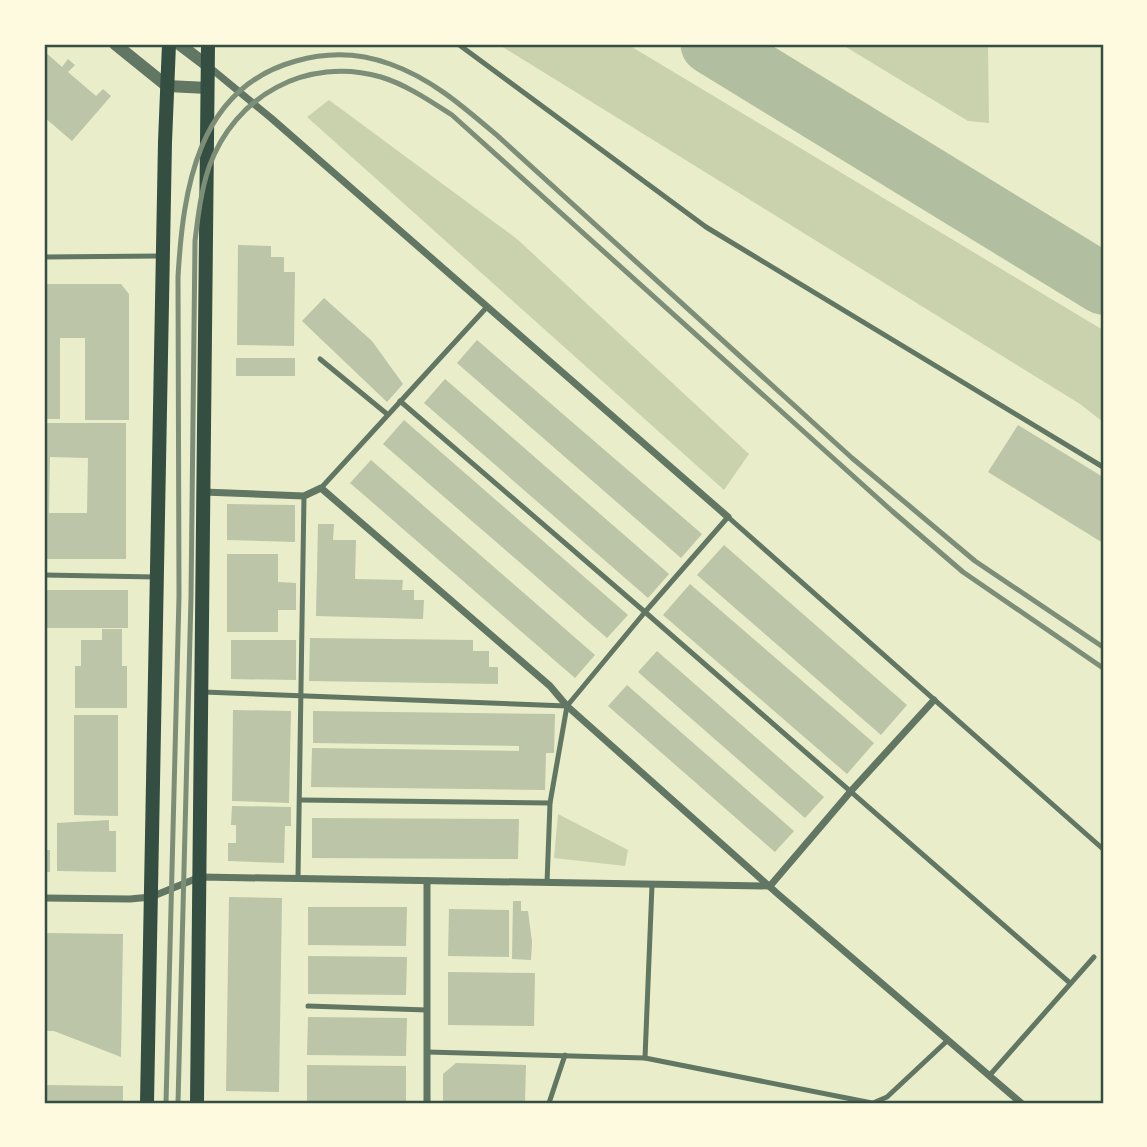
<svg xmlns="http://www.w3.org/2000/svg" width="1147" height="1147" font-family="'DejaVu Sans',sans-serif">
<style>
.green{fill:#cad2ad}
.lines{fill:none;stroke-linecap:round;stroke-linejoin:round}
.taxiway{stroke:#b2bea0;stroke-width:61}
.building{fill:#bcc5a7;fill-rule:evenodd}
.service{stroke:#617663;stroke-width:5}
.minor{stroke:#617663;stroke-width:7}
.tertiary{stroke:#617663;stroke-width:12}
.secondary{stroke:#344e41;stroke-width:14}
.rail{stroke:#7c8e77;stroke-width:5}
.neatline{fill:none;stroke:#344e41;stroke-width:2.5}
</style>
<rect width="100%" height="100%" fill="#e9edc9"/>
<g class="green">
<path d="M498 44H627L1103 330V422L1080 404Z"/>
<path d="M841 44H988L989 123 968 121Z"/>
<path d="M329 100 517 239 749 454 724 490 307 117Z"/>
<path d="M558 814 628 850 625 866 554 858Z"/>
</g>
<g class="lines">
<path class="taxiway" d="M711 44 1103 284"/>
</g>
<g class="building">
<path d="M44 51 62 67 68 59 75 65 68 72 96 96 103 89 111 96 72 141 44 117Z"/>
<path d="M238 245 271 246V257H284V272H295L294 346 237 345Z"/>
<path d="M44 284H121L129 294V420H85V338H60V419H44Z"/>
<path d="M324 298 372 341 403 384 387 402 302 321Z"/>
<path d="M477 340 702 534 681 558 457 363Z"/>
<rect x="236" y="358" width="59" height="18"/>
<path d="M445 379 669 574 648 598 424 403Z"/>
<path d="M404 420 628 615 607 638 383 444Z"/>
<path d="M44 423H126V559H44ZM50 457 88 458 87 513H49Z"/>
<path d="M1018 425 1103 477V543L988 472Z"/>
<path d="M371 460 595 655 575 678 350 483Z"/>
<path d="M227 504 295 505V542L227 540Z"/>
<path d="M318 524H334L333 540H356L355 579 403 580 402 590H414V600H424L423 619 316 616Z"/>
<path d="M724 545 907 705 881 735 697 575Z"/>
<path d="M227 554H278V582L296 583V610H278V632H227Z"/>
<path d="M690 584 874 743 847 774 663 615Z"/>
<rect x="44" y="590" width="84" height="38"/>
<path d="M102 629H122V666H127V708H75V666H81V640H102Z"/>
<path d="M310 638 473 640V651H489V667H498V684L309 681Z"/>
<path d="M231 640H296V680L231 679Z"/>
<path d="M657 651 824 797 805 818 638 672Z"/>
<path d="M627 685 794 831 775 852 608 706Z"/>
<path d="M233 710 291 711 289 803 232 801Z"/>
<path d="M313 711 555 714 554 753H546L545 790 311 787 312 748 519 751V746L313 743Z"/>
<path d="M74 715H118V816L74 815Z"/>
<path d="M232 806 291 807V826H285L284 863 228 861V843H236V825H231Z"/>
<path d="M312 818 519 819 518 859 312 858Z"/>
<path d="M109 820V831H116V872L57 871V823Z"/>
<rect x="44" y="850" width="6" height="22"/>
<path d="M229 897 282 898 279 1092 226 1091Z"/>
<path d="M513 901H521V911H528L532 942 531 960 512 959Z"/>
<path d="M308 907H407L406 946 308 945Z"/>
<path d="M449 909 509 910V957L448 956Z"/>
<path d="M44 933 123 934 121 1057 54 1031H44Z"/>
<path d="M308 956 407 957 406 995 308 994Z"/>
<path d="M448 972 535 973 534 1026 448 1025Z"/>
<path d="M308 1017 407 1018 406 1056 307 1055Z"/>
<path d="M456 1063 526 1065 525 1103H443V1074Z"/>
<path d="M307 1065 406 1066V1103H307Z"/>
<path d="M44 1085 123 1086V1103H44Z"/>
</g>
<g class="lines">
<g class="service">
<path d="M458 44 706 227 1103 467"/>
<path d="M44 257 160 256"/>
<path d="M320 359 387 414"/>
<path d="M400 401 645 612 1070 983"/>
<path d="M321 488 487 307"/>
<path d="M44 575 156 577"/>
<path d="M203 692 567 706"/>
<path d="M301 800 550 803"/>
<path d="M298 878 304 496"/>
<path d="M547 883 550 803 567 706 645 612 728 517 1103 849"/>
<path d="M308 1006 427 1010"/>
<path d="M427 1052 645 1058 872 1103"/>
<path d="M645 1058 652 885"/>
<path d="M989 1076 1094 957"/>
<path d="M549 1103 565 1055"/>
<path d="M873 1103 887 1097 948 1040"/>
</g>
<g class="minor">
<path d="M208 66 271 118 728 517"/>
<path d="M203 492 304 496 321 488 550 686 567 706 779 895 1021 1103"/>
<path d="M427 881V1103"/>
<path d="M44 898 130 899 151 897 200 877 770 886 851 791 934 700"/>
</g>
<g class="tertiary">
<path d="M115 44 167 86 208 88"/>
<path d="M179 44 208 66"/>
</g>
<g class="secondary">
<path d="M147 1103 165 142 169 44"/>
<path d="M197 1103 208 44"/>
</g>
<g class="rail">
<path d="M166 1103 179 597 178 277C183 190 197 88 296 61 327 52 360 53 390 64 433 79 467 110 500 138L852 458 913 509 975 561 1103 647"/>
<path d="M178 1103 191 597 195 241C198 216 201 191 209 167 235 95 307 56 381 77 407 85 430 101 452 115L892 511 963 572 1103 668"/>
</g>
</g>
<rect width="1147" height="1147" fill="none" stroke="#fefae0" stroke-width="91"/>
<rect x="46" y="46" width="1056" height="1056" class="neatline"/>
</svg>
